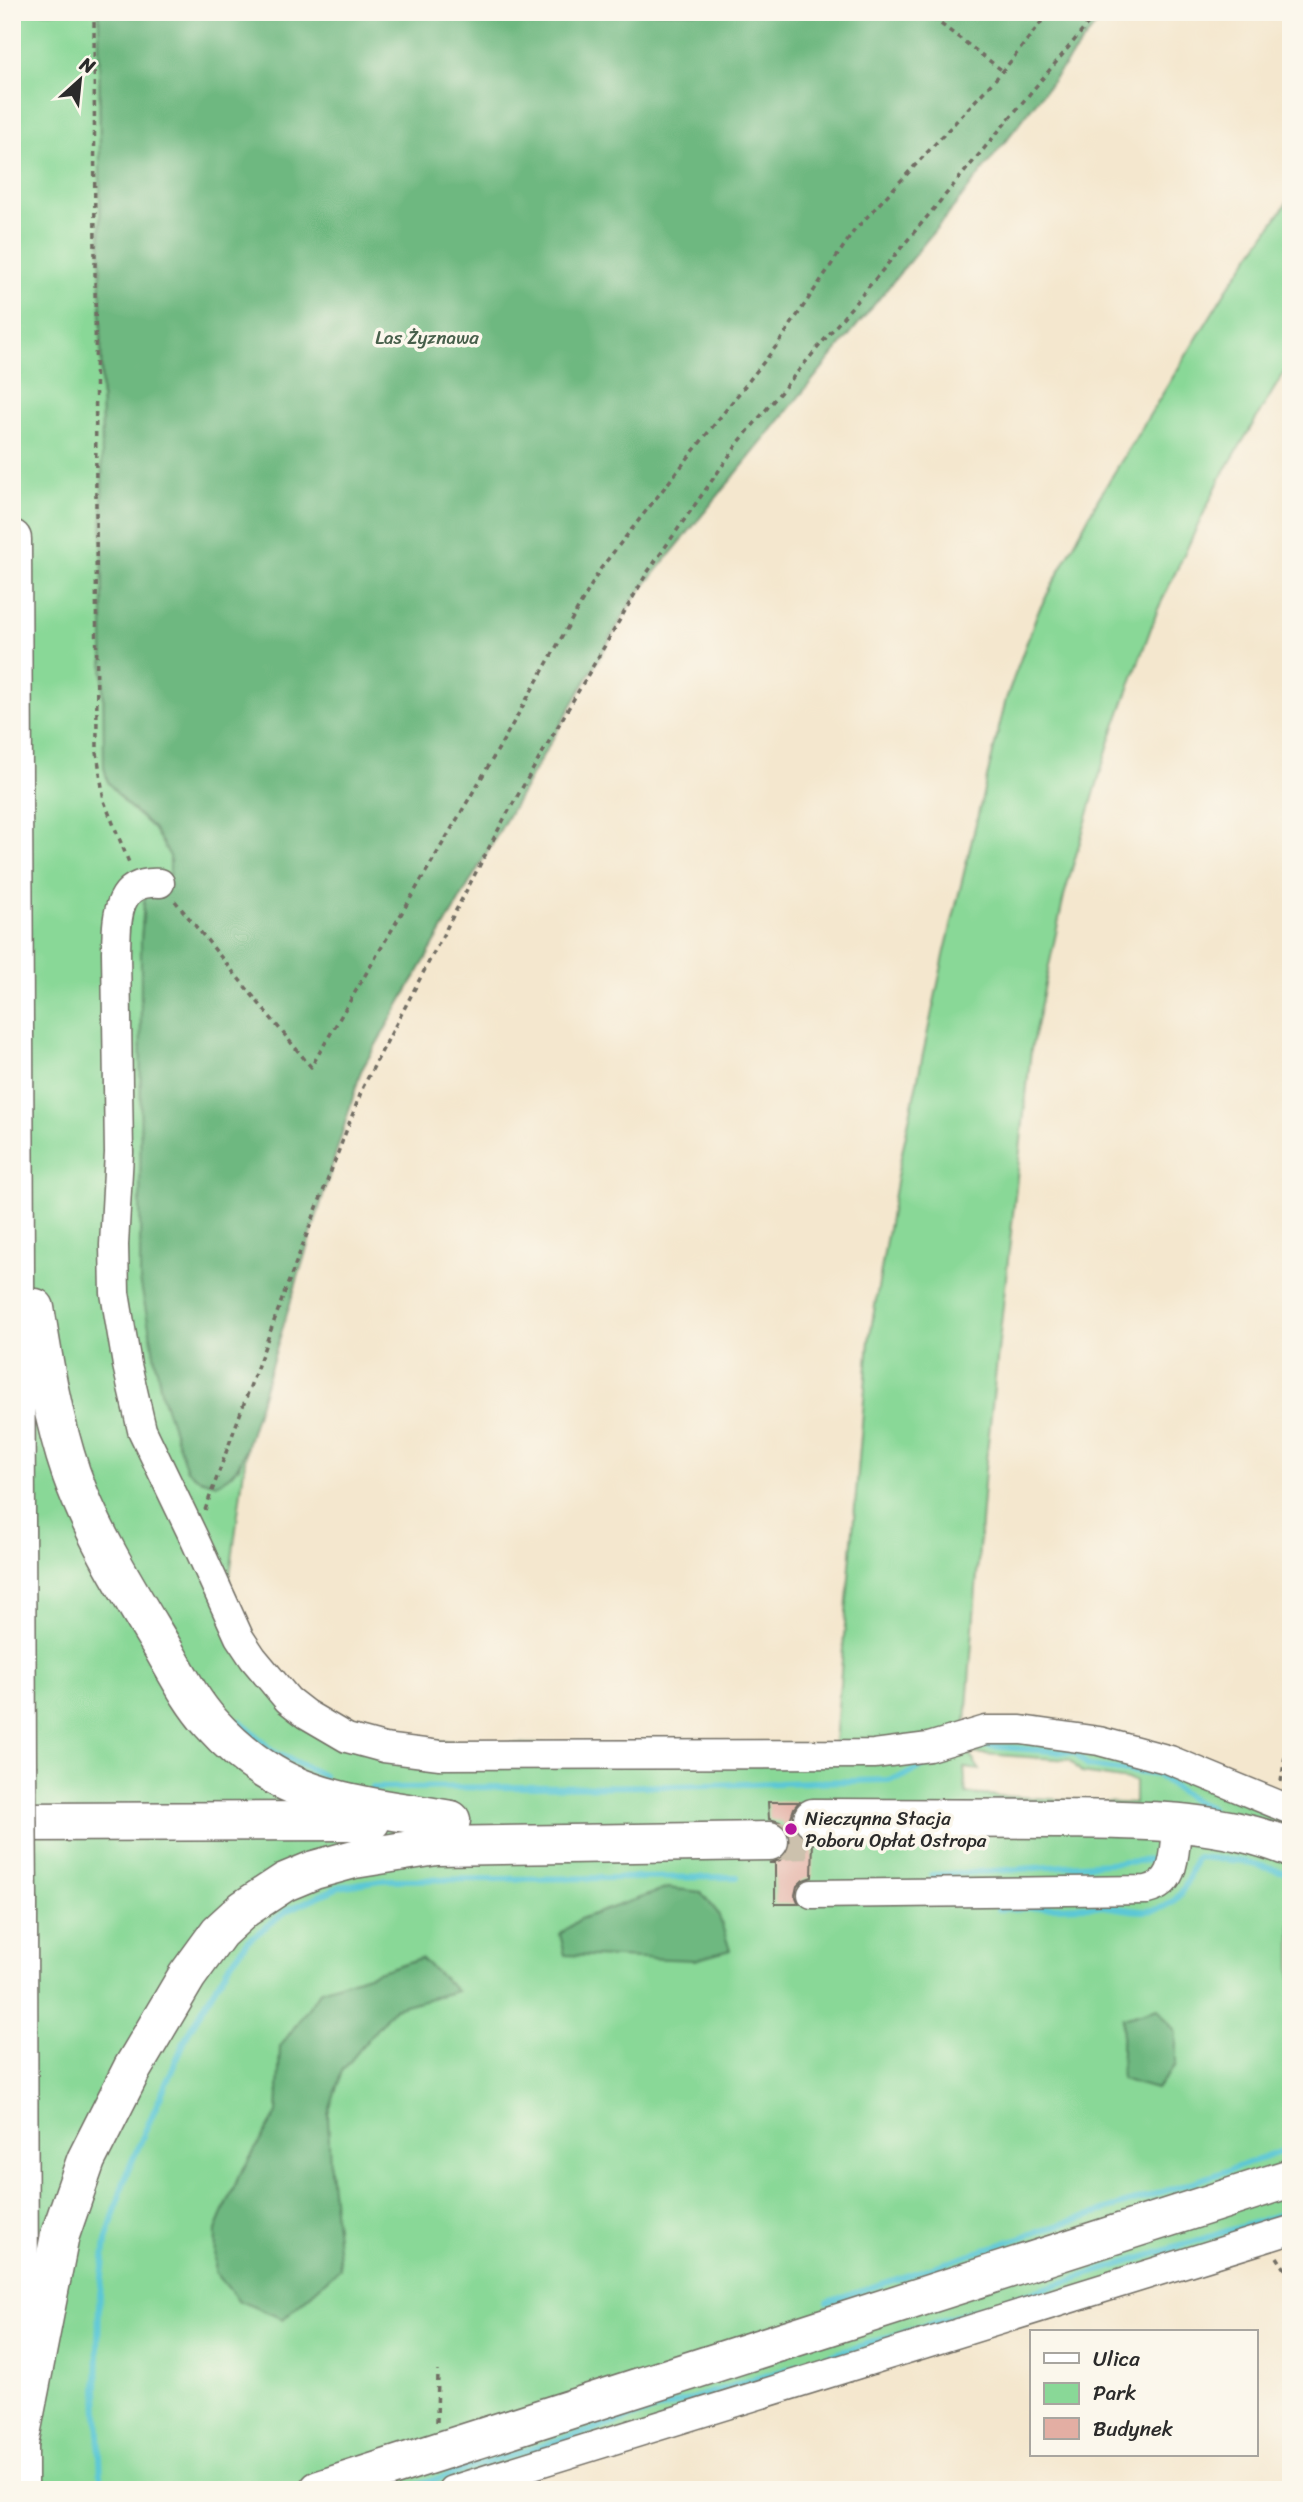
<svg xmlns="http://www.w3.org/2000/svg" width="1303" height="2502" font-family="Sriracha,sans-serif">
<style>
.green{fill:#89d897;stroke:#5a8261;stroke-width:2;fill-rule:evenodd}
.forest{fill:#6eb880;stroke:#4c7256;stroke-width:2}
.lines{fill:none;stroke-linecap:round;stroke-linejoin:round}
.stream{stroke:#5cc7d5;stroke-width:6}
.building{fill:#e3aea3}
.highway-tunnel{stroke:#ccc1ad;stroke-width:38;stroke-dasharray:38 19;stroke-linecap:butt}
.minor-casing{stroke:#716d64;stroke-width:31}
.highway-casing{stroke:#716d64;stroke-width:41}
.path{stroke:#716d64;stroke-width:3.5;stroke-dasharray:5 5;stroke-linecap:butt}
.minor{stroke:#fff;stroke-width:28}
.highway{stroke:#fff;stroke-width:38}
.highway-bridge-casing{stroke:#716d64;stroke-width:41;stroke-linecap:butt}
.highway-bridge{stroke:#fff;stroke-width:38}
.poi-dot{fill:#b5179e;stroke:#fbf7ec;stroke-width:2.5}
.labels{text-anchor:middle;stroke-width:7;stroke-linejoin:round;paint-order:stroke}
.park-label{font-size:19px;fill:#475f4b;stroke:#fbf7ec}
.poi-label{font-size:19px;fill:#2b2b2b;stroke:#fbf7ec;text-anchor:start}
</style>
<rect width="100%" height="100%" fill="#fbf7ec"/>
<filter id="ink" filterUnits="userSpaceOnUse"><feTurbulence type="fractalNoise" baseFrequency=".0143" numOctaves="2"/><feDisplacementMap in="SourceGraphic" scale="14" xChannelSelector="R" yChannelSelector="G"/><feConvolveMatrix kernelMatrix="1 2 1 2 8 2 1 2 1" color-interpolation-filters="sRGB"/></filter>
<filter id="wash" filterUnits="userSpaceOnUse"><feTurbulence type="fractalNoise" baseFrequency=".00686" numOctaves="4" result="noise"/><feDisplacementMap in="SourceGraphic" scale="28" xChannelSelector="R" yChannelSelector="G"/><feGaussianBlur stdDeviation="1.57" result="paint"/><feColorMatrix in="noise" values="0 0 0 0 0 0 0 0 0 0 0 0 0 0 0 0 0 1.4 0 .05"/><feComposite in="paint" operator="in"/></filter>
<g filter="url(#wash)">
<rect width="100%" height="100%" fill="#f4e7ce"/>
<path class="green" d="M12 12H99L104 767 108 782 124 802 153 828 170 856V874L148 889 143 913 141 941 239 1467 247 1445 229 1583 254 1637 268 1658 304 1700 369 1739 834 1754 869 1341 897 1176 945 951 1006 699 1037 614 1098 499 1227 289 1291 197V361L1220 479 1158 609 1110 740 1064 896 1031 1050 985 1470 965 1734 986 1730 1289 1797 1291 1785V2230L452 2490H12ZM968 1753 1070 1760 1082 1773 1135 1781V1804L966 1794 964 1768 980 1770Z"/>
<g class="forest">
<path d="M99 12H1106L962 197 632 601 361 1071 247 1445C240 1464 235 1476 216 1484L200 1479 187 1470 162 1396 140 1280 141 941 145 890 158 877 170 874V856L153 828 124 802 108 782 104 767Z"/>
<path d="M668 1888 701 1892 718 1913 730 1950 695 1960 565 1955 560 1934 580 1919Z"/>
<path d="M421 1958 457 1991 394 2008 342 2071 328 2114 330 2169 340 2268 283 2319 239 2301 215 2272 216 2230 238 2178 277 2113 280 2047 321 1990Z"/>
<path d="M1158 2008 1176 2033V2065L1156 2089 1121 2079 1123 2018Z"/>
</g>
<g class="lines">
<g class="stream">
<path d="M240 1721 272 1751 324 1776"/>
<path d="M976 1745 1075 1753 1088 1766 1157 1775 1194 1801 1211 1808"/>
<path d="M372 1788 671 1786 888 1780 904 1776 940 1757"/>
<path d="M932 1875 1154 1860"/>
<path d="M998 1909C1031 1908 1064 1906 1096 1906 1121 1906 1147 1919 1171 1903 1187 1892 1188 1873 1197 1857L1242 1861 1291 1874"/>
<path d="M828 2302 1025 2236 1212 2176 1291 2148"/>
<path d="M99 2490 101 2479 97 2391 99 2304 106 2241 126 2175 189 2031 227 1968 248 1941 288 1910 339 1887 381 1880 737 1877"/>
<path d="M401 2490 1291 2211"/>
</g>
</g>
<g id="blocks">
<path class="building" d="M768 1802H799L794 1808 791 1817 794 1828 802 1837 813 1840 812 1877 803 1880 797 1886 795 1895 799 1904H775V1863H769L780 1860 788 1852 791 1840 787 1829 780 1822 769 1819Z"/>
</g>
</g>
<g filter="url(#ink)">
<use href="#blocks" fill-opacity="0" stroke="#716d64" stroke-width="2"/>
<g class="lines">
<path class="highway-tunnel" d="M769 1841 813 1840"/>
<defs>
<g id="minor">
<path d="M160 883C115 880 117 918 116 952L119 1153 114 1245 115 1293 127 1365 142 1430 194 1538 239 1637 253 1658 288 1700 306 1714 347 1738 384 1748 440 1755 874 1754 929 1747 986 1730H1021L1099 1741 1170 1760 1291 1810"/>
<path d="M812 1894 1147 1890C1173 1884 1174 1861 1176 1839"/>
<path d="M452 2490 1291 2230"/>
</g>
<g id="highway">
<path d="M12 539 17 1765"/>
<path d="M35 1308C44 1364 53 1420 71 1473 93 1535 129 1592 162 1647 177 1673 191 1701 211 1723 228 1742 250 1761 272 1774 322 1804 393 1810 451 1820"/>
<path d="M813 1818C895 1818 977 1818 1059 1819 1137 1820 1218 1818 1291 1848"/>
<path d="M12 1822 371 1821"/>
<path d="M18 1901 19 2351"/>
<path d="M19 2418V2490"/>
<path d="M19 2444 60 2235 86 2160 132 2069 187 1976 219 1932 244 1909 285 1882 314 1870 354 1859 436 1846 769 1841"/>
<path d="M319 2490 1291 2178"/>
</g>
</defs>
<use href="#minor" class="minor-casing"/>
<use href="#highway" class="highway-casing"/>
<g class="path">
<path d="M94 12 97 752 104 801 130 865"/>
<path d="M925 12 1003 71"/>
<path d="M175 901 311 1067 499 748 601 568 778 344 854 231 1003 71 1049 12"/>
<path d="M205 1510 284 1294 363 1087 504 819 647 573 739 442 1098 12"/>
<path d="M1281 1782 1291 1717"/>
<path d="M1277 2257 1291 2278"/>
<path d="M437 2422 438 2371"/>
</g>
<use href="#minor" class="minor"/>
<use href="#highway" class="highway"/>
<defs>
<path id="highway-bridge" d="M17 1765 18 1901"/>
</defs>
<use href="#highway-bridge" class="highway-bridge-casing"/>
<use href="#highway-bridge" class="highway-bridge"/>
</g>
</g>
<circle class="poi-dot" cx="791" cy="1829" r="7"/>
<g class="labels">
<g class="park-label">
<text x="427" y="344">Las Żyznawa</text>
</g>
<g class="poi-label">
<text x="805" y="1825">Nieczynna Stacja<tspan x="805" dy="22">Poboru Opłat Ostropa</tspan></text>
</g>
</g>
<rect width="1303" height="2502" fill="none" stroke="#fbf7ec" stroke-width="42"/>
<rect x="1030" y="2330" width="228" height="126" fill="#fbf7ec" stroke="#a8a59f" stroke-width="2"/>
<rect x="1044" y="2353" width="35" height="10" fill="#ffffff" stroke="#a8a59f" stroke-width="2"/>
<text x="1093" y="2366" font-size="21" fill="#2b2b2b">Ulica</text>
<rect x="1044" y="2383" width="35" height="21" fill="#89d897" stroke="#a8a59f" stroke-width="2"/>
<text x="1093" y="2400" font-size="21" fill="#2b2b2b">Park</text>
<rect x="1044" y="2418" width="35" height="21" fill="#e3aea3" stroke="#a8a59f" stroke-width="2"/>
<text x="1093" y="2436" font-size="21" fill="#2b2b2b">Budynek</text>
<g transform="translate(80 80) rotate(27)" stroke="#fbf7ec" stroke-width="5" paint-order="stroke">
<path d="M0-5L12 26L0 18L-12 26Z" fill="#2b2b2b"/>
<text y="-10" font-size="19" font-weight="bold" text-anchor="middle" fill="#2b2b2b">N</text>
</g>
</svg>
